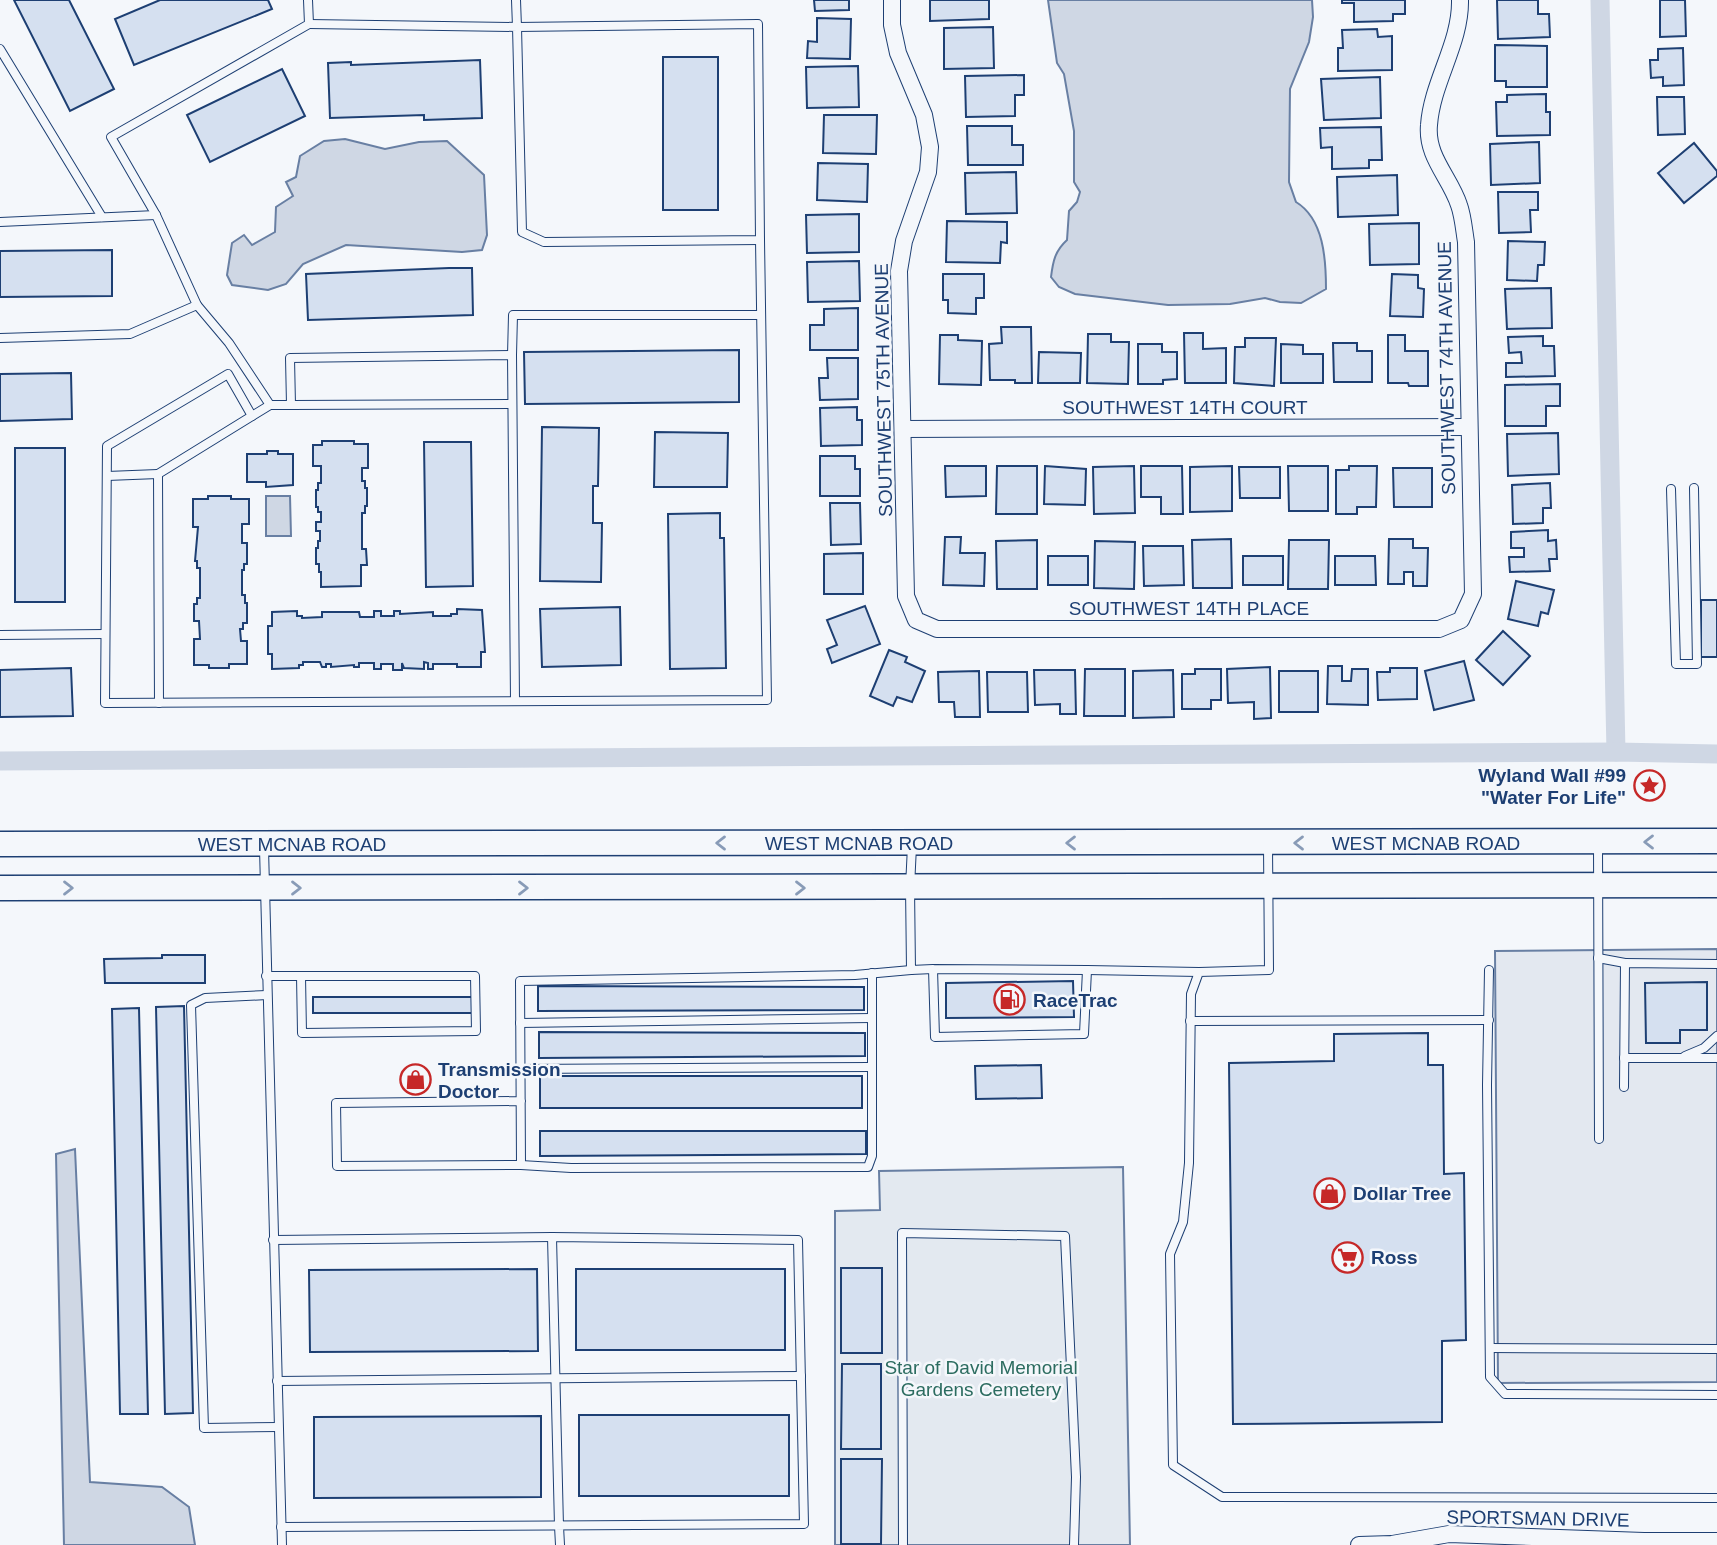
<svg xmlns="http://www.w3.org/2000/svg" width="1717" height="1545" font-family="Arial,sans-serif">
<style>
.green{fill:#e3e9f0;stroke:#687fa3;stroke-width:2}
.parking{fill:#e3e8f0;stroke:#687fa3;stroke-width:2}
.water{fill:#cfd7e4;stroke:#687fa3;stroke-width:2}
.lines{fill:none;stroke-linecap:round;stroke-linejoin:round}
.canal{stroke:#cfd7e4;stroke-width:19}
.building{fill:#d5e0f0;stroke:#1d3f73;stroke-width:2}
.service-casing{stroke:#1d3f73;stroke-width:10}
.minor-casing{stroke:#1d3f73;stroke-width:18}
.primary-casing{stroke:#1d3f73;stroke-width:27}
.service{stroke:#f4f7fb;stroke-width:8}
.minor{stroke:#f4f7fb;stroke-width:16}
.primary{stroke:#f4f7fb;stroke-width:24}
.oneway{stroke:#889bb7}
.labels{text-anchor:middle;stroke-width:5;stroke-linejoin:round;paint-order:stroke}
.street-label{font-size:19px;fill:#1d3f73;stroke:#f4f7fb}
.poi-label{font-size:19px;font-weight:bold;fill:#1d3f73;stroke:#f4f7fb;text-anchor:start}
.park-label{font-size:19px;fill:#2c6c60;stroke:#f4f7fb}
</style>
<rect width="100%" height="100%" fill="#f4f7fb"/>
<path class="green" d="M1123 1167 1130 1545H835V1211L880 1210 879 1171Z"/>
<path class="parking" d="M1717 949V1382L1498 1383 1495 951Z"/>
<g class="water">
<path d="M1048 0H1312L1313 17 1309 42 1290 89 1289 182 1296 202C1324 219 1326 260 1326 289L1301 303 1280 302 1265 298 1230 304 1168 305 1075 294 1059 287 1051 277C1053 261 1055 251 1067 240L1069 211 1077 202 1080 192 1074 182V131L1064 74 1057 63Z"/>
<path d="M345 139 385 149 419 142 447 141 484 175 487 235 482 250 462 252 346 245 303 264 286 284 268 290 232 285 227 275 232 243 244 235 252 245 275 232 276 207 293 196 286 182 296 177 300 156 324 141Z"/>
<path d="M266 496H290L291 536H266Z"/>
<path d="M75 1149 90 1482 162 1487 189 1507 195 1545H64L56 1154Z"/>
</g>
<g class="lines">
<g class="canal">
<path d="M1600 0 1616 752"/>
<path d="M0 761 1616 752 1717 754"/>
</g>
</g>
<g class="building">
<path d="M14 0H69L114 89 70 111Z"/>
<path d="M160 0H268L272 9 134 65 115 19Z"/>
<path d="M814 0H849V10L815 11Z"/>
<path d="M930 0H989V19L930 21Z"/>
<path d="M1342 0H1405V14H1393V21L1354 22V3H1342Z"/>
<path d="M1497 0H1538V14H1549L1550 37 1498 39Z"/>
<path d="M1660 0H1685L1686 36 1660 37Z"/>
<path d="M817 18 851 19 850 59 807 58 808 41 817 42Z"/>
<path d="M993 27 994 68 944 69V28Z"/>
<path d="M1377 29 1378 37 1392 36V70L1338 71V48H1343L1342 30Z"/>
<path d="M1495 45 1547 46V87H1506V81H1495Z"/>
<path d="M1683 48 1684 85 1663 86V77L1651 78 1650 60H1658V49Z"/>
<rect x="663" y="57" width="55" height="153"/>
<path d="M480 60 482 118 424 120V115L330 118 328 63 351 62V65Z"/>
<path d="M858 66 859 107 807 108 806 67Z"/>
<path d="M282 69 305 116 210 162 187 115Z"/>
<path d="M1024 75V95H1015V116L966 117 965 76Z"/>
<path d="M1380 77 1381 118 1324 120 1321 79Z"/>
<path d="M1546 94V112H1550V135L1497 136 1496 102H1507V95Z"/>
<path d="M1657 97H1684L1685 134 1658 135Z"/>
<path d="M824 115H877L876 154 823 153Z"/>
<path d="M967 126H1012V145H1023V165H968Z"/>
<path d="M1381 127 1382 160H1369V168L1332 169V147L1321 148 1320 128Z"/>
<path d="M1539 142 1540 183 1491 185 1490 144Z"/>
<path d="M1694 143 1717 171V176L1684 203 1658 173Z"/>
<path d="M818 163 868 164 867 202 817 200Z"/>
<path d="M1016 172 1017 213 966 214 965 173Z"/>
<path d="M1397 175 1398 215 1338 217 1337 177Z"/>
<path d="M1498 192H1538V210H1530L1531 232 1499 233Z"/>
<path d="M859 214V252L807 253 806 215Z"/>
<path d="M947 221 1007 222V243L1001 242 1000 263 946 262Z"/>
<path d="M1419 223V264L1370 265 1369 224Z"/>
<path d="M1508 241 1545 242 1544 265H1538L1537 281 1507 280Z"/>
<path d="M112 250V296L0 297V251Z"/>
<path d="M859 261 860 301 808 302 807 262Z"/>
<path d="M449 268H472L473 315 308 320 306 274Z"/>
<path d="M943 274H984V298H976V314L948 313V300H943Z"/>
<path d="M1392 274 1418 275V288L1424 289 1423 317 1390 316Z"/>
<path d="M1551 288 1552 328 1507 329 1505 289Z"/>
<path d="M858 308V350H810V325H824V309Z"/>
<path d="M1001 327H1031L1032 383H1015V380H990L989 344 1002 343Z"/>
<path d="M1184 333H1203V349L1226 348V383H1185Z"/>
<path d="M1088 334H1111V342H1129L1128 384 1087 383Z"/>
<path d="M940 335H958V340L982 341 981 385 939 384Z"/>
<path d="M1388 335H1405V351H1428V386H1409L1408 383H1388Z"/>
<path d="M1543 336V346H1554L1555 376 1506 377V363H1522L1521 352 1509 353 1508 337Z"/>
<path d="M1245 338H1276L1274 386 1234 383 1235 347H1245Z"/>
<path d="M1333 343H1357V351H1372V382H1334Z"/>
<path d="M1138 344H1162V352H1177V379L1163 380V384H1138Z"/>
<path d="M1281 344 1303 345V354H1323V383H1281Z"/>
<path d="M739 350V402L525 404 524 352Z"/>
<path d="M1039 352 1081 353 1080 383H1038Z"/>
<path d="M827 358H858V399L820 400 819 378H828Z"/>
<path d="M71 373 72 419 0 421V374Z"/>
<path d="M1560 384V406H1546V426H1505V385Z"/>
<path d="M857 407V420H862V445L821 446 820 408Z"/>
<path d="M542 427 599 428 598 486H593V523H602L601 582 540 581Z"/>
<path d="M655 432 728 433 727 487H654Z"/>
<path d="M1558 433 1559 474 1508 476 1507 434Z"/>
<path d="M322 441H354V444H368V468H362V481H365V488H367V506H365V513H362V549H366L367 565H361V586L321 587V572H319V564H316V548H318V541H320V531H316V522H321V512H318V507H316V490H318V483H321V466H313V445H322Z"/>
<path d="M424 442H471L473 586 426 587Z"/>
<rect x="15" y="448" width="50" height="154"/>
<path d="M267 451H278V454H293V485L266 487V482H247V454H267Z"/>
<path d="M820 456H855V469H860V496H820Z"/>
<path d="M945 466H986V496L946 497Z"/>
<path d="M997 466H1037V514H996Z"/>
<path d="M1045 466 1086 469 1085 505 1044 504Z"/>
<path d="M1134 466 1135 513 1094 514 1093 467Z"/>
<path d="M1141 466H1182L1183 514H1161V497H1141Z"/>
<path d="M1232 466V511L1190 512V467Z"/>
<path d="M1288 466H1328V511H1289Z"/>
<path d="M1349 466H1377L1376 507H1357V514H1336V470H1349Z"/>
<path d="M1239 467H1280V498H1240Z"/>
<path d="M1393 468H1432V507H1394Z"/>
<path d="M1550 483 1551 508H1543V523L1513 524 1512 485Z"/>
<path d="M208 496H231V499H249V524H242V543H247V564H244V570H242V595H245V603H247V623H243V629H240L241 641H247V664H229V668H209V665H194V639H200L199 621H194V604H197V598H200V568H197V561H195L198 527H193V499H208Z"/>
<path d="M830 503H860L861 544 831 545Z"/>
<path d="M720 513V538H724L726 668 670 669 668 514Z"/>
<path d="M1548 530V541L1556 540 1557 559H1549L1550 571 1510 572 1509 557H1524V548H1511V532Z"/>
<path d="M945 537H961L960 553H985L984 586 943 585Z"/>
<path d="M1231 539 1232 588H1193L1192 540Z"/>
<path d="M1389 539H1413V548H1428L1427 586H1413V572H1404V584H1388Z"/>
<path d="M1037 540V589H997L996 541Z"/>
<path d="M1289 540H1329L1328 589H1288Z"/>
<path d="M1095 541 1135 542 1134 589 1094 588Z"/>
<path d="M1143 546H1183L1184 585 1144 586Z"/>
<path d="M863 553V594H824V554Z"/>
<rect x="1048" y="556" width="40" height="29"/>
<rect x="1243" y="556" width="40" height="29"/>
<path d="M1335 556H1375L1376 585H1335Z"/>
<path d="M1516 581 1554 590 1548 614 1541 612 1538 626 1508 619Z"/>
<rect x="1701" y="600" width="16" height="57"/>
<path d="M865 606 880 644 832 663 827 649 837 645 827 620Z"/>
<path d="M620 607 621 665 542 667 540 609Z"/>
<path d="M457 609 482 610 485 652H481V667H457V664H433V669H428V663L424 662V669L404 668 402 663V670H393V664H381V669H374V663H359V667H354V665L331 667V664H326V667H322L320 662H303V665H299V668L272 669V654H268V626H272V612L297 611V616H302V618L322 617V612H359L360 617H374V611H381V616H394V611H400V614L433 612V616H451V614H457Z"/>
<path d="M1503 631 1530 656 1503 685 1476 660Z"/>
<path d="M889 650 907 657 905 662 925 671 912 702 897 697 893 706 870 696Z"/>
<path d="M1464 661 1474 700 1434 710 1425 671Z"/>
<path d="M1328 666H1342V681H1351L1352 669H1368V705L1327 704Z"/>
<path d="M1270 667 1271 718 1254 719V702L1228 703 1227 669Z"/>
<path d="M71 668 73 716 0 717V670Z"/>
<path d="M1390 668H1417V699L1378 700 1377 672H1390Z"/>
<path d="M1085 669H1125V716H1084Z"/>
<path d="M1195 669H1221V700H1211V709H1182V674H1195Z"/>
<path d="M1034 670H1075L1076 714H1060V704L1035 705Z"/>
<path d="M1173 670 1174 717 1133 718V671Z"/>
<path d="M979 671 980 717H955L954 702H939L938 672Z"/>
<rect x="1279" y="671" width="39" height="41"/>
<path d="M987 672H1027L1028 712H988Z"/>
<path d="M162 955H205V983H105L104 959 162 958Z"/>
<path d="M1073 981 1074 1017 946 1018V983Z"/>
<path d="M1707 982V1030H1680V1043H1646L1645 983Z"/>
<path d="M538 986 864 987V1010L538 1011Z"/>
<rect x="313" y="997" width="160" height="16"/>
<path d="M184 1006 193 1413 165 1414 156 1007Z"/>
<path d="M139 1008 148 1414H120L112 1009Z"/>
<path d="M539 1032 865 1033V1056L539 1058Z"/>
<path d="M1428 1033V1065H1443L1444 1174 1464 1173 1466 1340 1442 1341V1422L1233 1424 1229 1063 1334 1061V1034Z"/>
<path d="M1041 1065 1042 1098 976 1099 975 1066Z"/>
<rect x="540" y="1076" width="322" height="32"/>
<path d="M540 1131H866V1154L540 1156Z"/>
<rect x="841" y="1268" width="41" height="85"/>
<path d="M537 1269 538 1351 310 1352 309 1270Z"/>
<rect x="576" y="1269" width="209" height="81"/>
<path d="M842 1364H881V1449H841Z"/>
<rect x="579" y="1415" width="210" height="81"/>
<path d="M541 1416V1497L314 1498V1417Z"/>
<path d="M841 1459H882L881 1544H841Z"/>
</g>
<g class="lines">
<defs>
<g id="service">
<path d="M309 24 517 27 522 232 544 242 760 240 758 24 517 27 516 0"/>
<path d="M0 49 102 217"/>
<path d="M0 222 156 215"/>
<path d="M197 305 229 343 270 405 252 416 228 374 107 446 105 703 767 700 760 240"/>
<path d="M0 338 130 334 197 305 156 215 111 137 309 24 308 0"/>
<path d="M512 355 513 315H761"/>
<path d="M270 405H291L290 358 512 355 515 701"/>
<path d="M291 405 512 404"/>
<path d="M107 476 158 474"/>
<path d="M1671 489 1676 664H1697L1694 488"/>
<path d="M0 635 105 634"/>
<path d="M159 703 158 474 252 416"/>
<path d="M1598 845 1599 1139"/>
<path d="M912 846 910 887 911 970 933 969 1087 970 1084 1034 935 1037 933 969"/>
<path d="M1268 846 1269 970 1199 972 1191 994 1189 1163 1183 1222 1170 1254 1173 1465 1222 1497 1717 1498"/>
<path d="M264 848 282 1545"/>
<path d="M1598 958 1625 963"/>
<path d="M1087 970 1199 972"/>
<path d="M1489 970 1487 1085 1490 1377 1505 1394 1717 1395"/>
<path d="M266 976H475L476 1031 302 1033 301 976"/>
<path d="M267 995 205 998 191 1005 204 1428 278 1427"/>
<path d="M1190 1021 1489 1020"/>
<path d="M520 1023 871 1018"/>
<path d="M1685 1056 1704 1048 1717 1036"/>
<path d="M1624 1058H1717"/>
<path d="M521 1069 871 1067"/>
<path d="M1624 1087 1625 963 1717 964"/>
<path d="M521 1101 336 1103 337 1166 521 1165C521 1104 520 1042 520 981L855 975 911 970"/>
<path d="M521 1165 571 1168 868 1167 872 1156V973"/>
<path d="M273 1240 552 1237"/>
<path d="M1490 1348 1717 1349"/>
<path d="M277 1381 801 1376"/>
<path d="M281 1527 804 1524 798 1240 552 1237 559 1526 560 1545"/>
<path d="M903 1545 902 1233 1065 1236 1076 1477 1074 1545"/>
</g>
<g id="minor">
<path d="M892 0V25L898 53 924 115 930 147 928 172 904 241 899 271 906 596 916 620 937 629H1439L1461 620 1473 594 1466 242C1464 230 1463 216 1459 205 1450 177 1426 157 1429 125 1432 82 1461 43 1460 0"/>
<path d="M903 429 1468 427"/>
<path d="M1359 1545 1392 1544 1449 1534 1644 1541H1717"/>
</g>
<g id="primary">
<path d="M0 844 1717 841"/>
<path d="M0 888 1717 885"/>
</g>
</defs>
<use href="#service" class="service-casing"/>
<use href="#minor" class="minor-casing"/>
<use href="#primary" class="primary-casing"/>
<use href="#service" class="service"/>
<use href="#minor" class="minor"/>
<use href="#primary" class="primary"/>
</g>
<defs><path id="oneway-chevron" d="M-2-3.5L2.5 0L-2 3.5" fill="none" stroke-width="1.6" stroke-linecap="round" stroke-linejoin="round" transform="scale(1.75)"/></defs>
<g class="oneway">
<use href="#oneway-chevron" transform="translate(1649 842) rotate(180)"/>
<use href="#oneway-chevron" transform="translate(721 843) rotate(180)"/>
<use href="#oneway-chevron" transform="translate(1071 843) rotate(180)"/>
<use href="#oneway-chevron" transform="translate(1299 843) rotate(180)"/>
<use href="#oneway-chevron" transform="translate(68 888)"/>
<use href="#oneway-chevron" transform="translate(296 888)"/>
<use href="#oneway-chevron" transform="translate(523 888)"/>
<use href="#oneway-chevron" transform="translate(800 888)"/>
</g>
<defs>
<symbol id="sight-ring" viewBox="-11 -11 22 22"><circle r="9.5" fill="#f4f7fb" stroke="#c62828" stroke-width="1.5"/><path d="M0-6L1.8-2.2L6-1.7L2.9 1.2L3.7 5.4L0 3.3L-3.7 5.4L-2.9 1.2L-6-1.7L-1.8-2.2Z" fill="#c62828"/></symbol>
<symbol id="fuel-ring" viewBox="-11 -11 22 22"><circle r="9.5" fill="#f4f7fb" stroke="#c62828" stroke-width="1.5"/><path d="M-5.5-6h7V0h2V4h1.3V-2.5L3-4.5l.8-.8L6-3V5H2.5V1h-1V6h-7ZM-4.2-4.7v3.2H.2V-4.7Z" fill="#c62828"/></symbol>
<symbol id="shop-ring" viewBox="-11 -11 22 22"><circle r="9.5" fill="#f4f7fb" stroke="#c62828" stroke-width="1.5"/><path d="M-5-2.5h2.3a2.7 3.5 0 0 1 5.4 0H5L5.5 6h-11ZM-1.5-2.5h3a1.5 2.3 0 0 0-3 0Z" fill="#c62828"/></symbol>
<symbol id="supermarket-ring" viewBox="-11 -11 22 22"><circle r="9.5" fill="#f4f7fb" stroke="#c62828" stroke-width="1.5"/><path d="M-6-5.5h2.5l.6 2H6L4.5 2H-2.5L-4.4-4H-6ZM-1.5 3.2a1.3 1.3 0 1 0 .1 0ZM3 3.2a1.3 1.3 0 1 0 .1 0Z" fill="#c62828"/></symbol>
</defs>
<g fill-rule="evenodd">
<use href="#sight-ring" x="1632" y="768" width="35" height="35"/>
<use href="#fuel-ring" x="992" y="982" width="35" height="35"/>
<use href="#shop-ring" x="398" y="1062" width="35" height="35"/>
<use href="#shop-ring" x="1312" y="1176" width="35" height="35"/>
<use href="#supermarket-ring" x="1330" y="1240" width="35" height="35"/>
</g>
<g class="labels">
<g class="street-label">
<text transform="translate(1446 368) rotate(-91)" y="7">SOUTHWEST 74TH AVENUE</text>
<text transform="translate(883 390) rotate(-91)" y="7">SOUTHWEST 75TH AVENUE</text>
<text x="1185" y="414">SOUTHWEST 14TH COURT</text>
<text x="1189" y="615">SOUTHWEST 14TH PLACE</text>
<text x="859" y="850">WEST MCNAB ROAD</text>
<text x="1426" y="850">WEST MCNAB ROAD</text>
<text x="292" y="851">WEST MCNAB ROAD</text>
<text transform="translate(1538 1518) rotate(1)" y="7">SPORTSMAN DRIVE</text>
</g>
<g class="poi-label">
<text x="1626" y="782" text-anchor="end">Wyland Wall #99<tspan x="1626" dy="22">"Water For Life"</tspan></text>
<text x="1033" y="1007">RaceTrac</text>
<text x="438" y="1076">Transmission<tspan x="438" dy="22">Doctor</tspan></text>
<text x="1353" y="1200">Dollar Tree</text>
<text x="1371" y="1264">Ross</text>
</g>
<g class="park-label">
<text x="981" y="1374">Star of David Memorial<tspan x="981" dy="22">Gardens Cemetery</tspan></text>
</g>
</g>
</svg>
